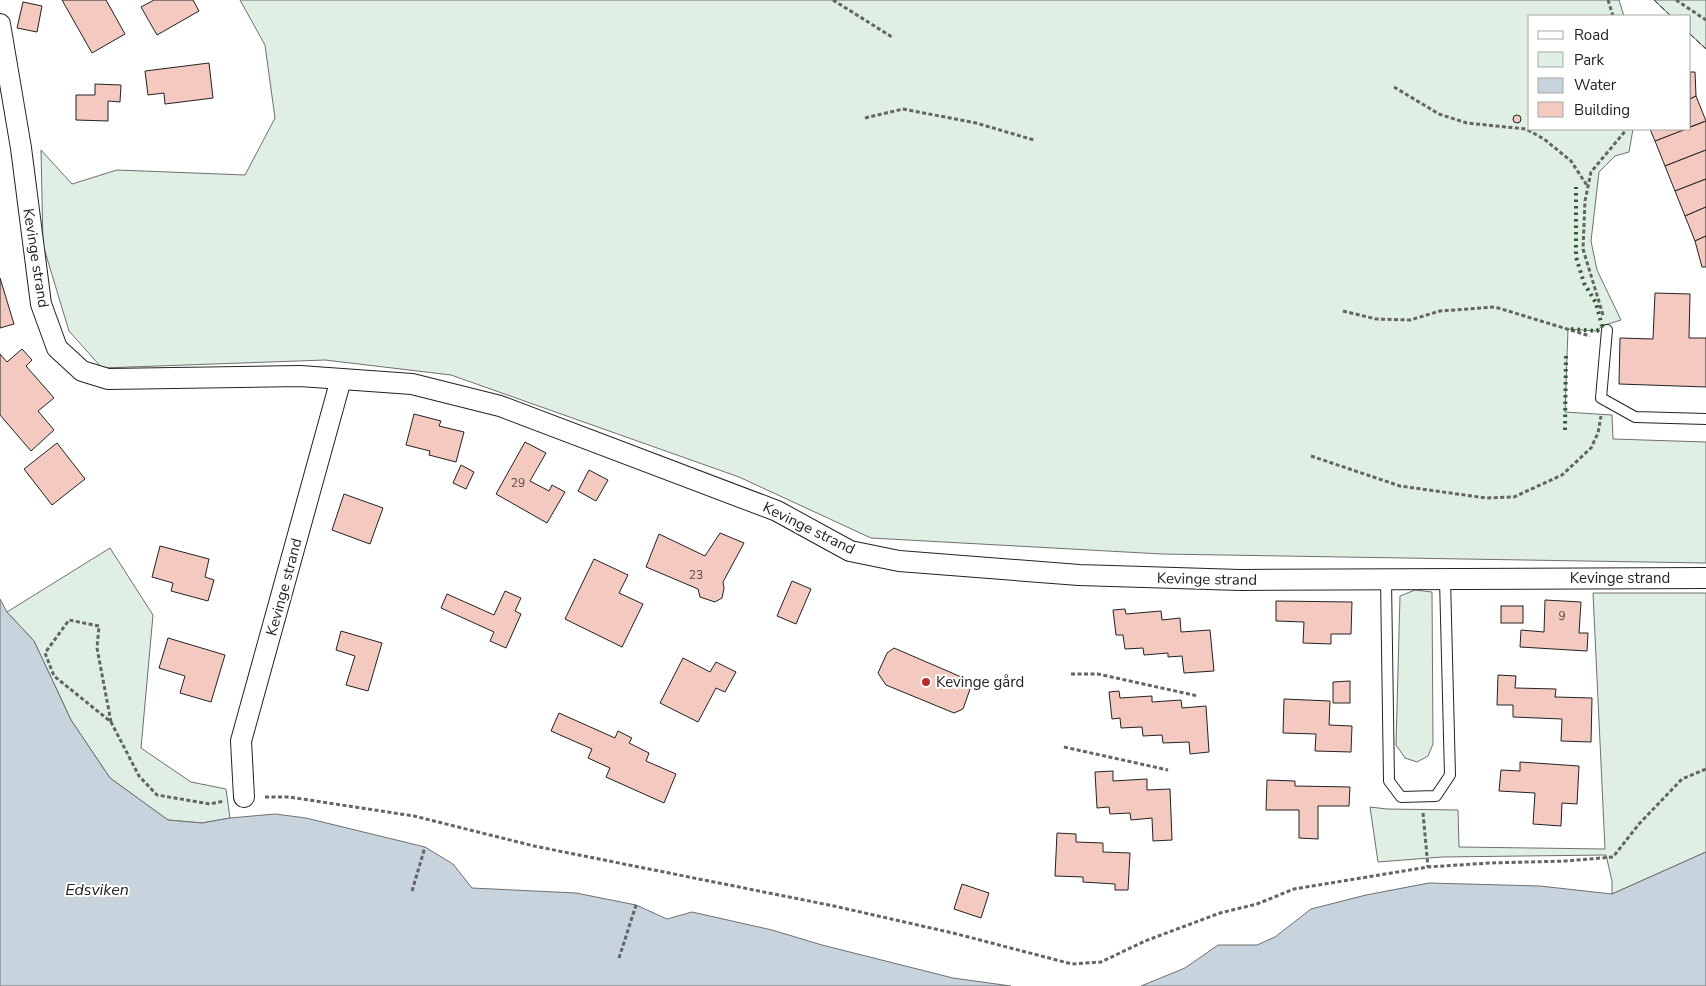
<svg xmlns="http://www.w3.org/2000/svg" width="1706" height="986" font-family="'Nunito Sans',sans-serif">
<style>
.green{fill:#e0efe3;stroke:#6f6f6f}
.water{fill:#c7d3dd;stroke:#6f6f6f}
.building{fill:#f3c9c0;stroke:#222}
.lines{fill:none;stroke-linecap:round;stroke-linejoin:round}
.service-casing{stroke:#222;stroke-width:12}
.minor-casing{stroke:#222;stroke-width:22}
.path{stroke:#646464;stroke-width:3;stroke-dasharray:4 2.5;stroke-linecap:butt}
.service{stroke:#fff;stroke-width:10}
.minor{stroke:#fff;stroke-width:20}
.hedge{stroke:#2f5e38;stroke-width:4;stroke-dasharray:2.5 4;stroke-linecap:butt}
.fence{stroke:#222;stroke-width:1;stroke-dasharray:6 2.5;stroke-linecap:butt}
.poi-dot{fill:#c62828;stroke:#fff;stroke-width:2}
.labels{text-anchor:middle;stroke-width:4;stroke-linejoin:round;paint-order:stroke}
.number-label{font-size:12px;fill:#564c4a}
.street-label{font-size:15px;fill:#222;stroke:#fff}
.poi-label{font-size:15px;fill:#222;stroke:#fff;text-anchor:start}
.water-label{font-size:16px;font-style:italic;fill:#222;stroke:#fff}
</style>
<rect width="100%" height="100%" fill="#fff"/>
<g class="green">
<path d="M240 0H1619L1624 16H1530V129H1633L1629 152 1615 156 1599 172 1591 241 1597 270 1621 320 1602 326 1597 331 1568 329 1565 412 1612 415 1613 439 1706 442V563L1162 554 871 538 739 477 451 375 325 360 102 368 69 331 43 245 41 150 72 184 117 170 245 175 275 118 265 45Z"/>
<path d="M1654 0H1706V49L1690 34V16H1671Z"/>
<path d="M110 548 153 615 141 748 191 782 226 789 230 818 202 823 168 820 110 778 71 720 34 641 7 612Z"/>
<path d="M1415 590 1432 592 1433 744 1428 756 1417 762 1405 758 1396 745 1400 596Z"/>
<path d="M1593 593H1706V852L1612 894V881L1606 855 1442 857 1378 862 1370 807 1387 809 1458 810 1459 847 1605 849Z"/>
</g>
<g class="water">
<path d="M0 599 7 612 34 641 71 720 110 778 168 820 202 823 230 818 275 814 306 818 425 847 453 864 472 888 576 893 636 905 667 919 692 912 772 930 822 945 953 978 1011 986H0Z"/>
<path d="M1706 852V986H1141L1185 968 1218 945H1257L1275 937 1311 909 1366 895 1429 883 1540 886 1612 894Z"/>
</g>
<g class="building">
<path d="M62 0H106L125 34 92 53Z"/>
<path d="M154 0H193L199 11 157 35 141 7Z"/>
<path d="M23 2 42 6 37 32 17 28Z"/>
<path d="M209 63 213 98 165 104 164 93 148 95 145 71Z"/>
<path d="M1690 72H1695L1696 96 1690 99Z"/>
<path d="M95 84 121 85 120 102 108 101V121L76 120V95H95Z"/>
<path d="M1696 96 1706 121 1690 127V99Z"/>
<circle cx="1517" cy="119" r="4"/>
<path d="M1706 121V150L1665 166 1655 141Z"/>
<path d="M1650 129H1686L1655 141Z"/>
<path d="M1706 150V179L1675 191 1665 166Z"/>
<path d="M1706 179V207L1685 216 1675 191Z"/>
<path d="M1706 207V236L1695 241 1685 216Z"/>
<path d="M1706 236V267H1702L1695 241Z"/>
<path d="M0 278 14 324 0 328Z"/>
<path d="M1655 293 1690 294 1689 338H1706V387L1619 384 1620 338 1653 339Z"/>
<path d="M22 349 32 360 26 366 54 398 38 411 54 430 31 451 0 415V354L7 362Z"/>
<path d="M414 414 441 421 439 426 464 432 456 462 429 455 430 451 406 445Z"/>
<path d="M525 442 546 453 530 481 549 491 552 485 565 492 547 523 496 494Z"/>
<path d="M57 443 85 479 52 505 24 469Z"/>
<path d="M461 465 474 472 466 489 453 483Z"/>
<path d="M589 470 608 480 596 501 578 491Z"/>
<path d="M344 494 383 508 370 544 332 530Z"/>
<path d="M720 533 744 543 723 582 724 588 722 598 715 602 700 597 698 589 646 567 659 534 705 556Z"/>
<path d="M160 546 209 559 205 577 214 580 208 601 171 591 173 583 152 577Z"/>
<path d="M594 559 628 575 619 593 643 604 622 647 565 619Z"/>
<path d="M792 581 811 589 796 624 777 616Z"/>
<path d="M505 591 521 598 515 611 521 614 506 648 490 641 494 632 441 608 447 594 494 615Z"/>
<path d="M1545 600 1581 602 1579 633H1588L1587 651 1520 647 1521 630 1544 632Z"/>
<path d="M1276 601 1352 602 1351 634H1331V644L1303 643 1304 622 1276 621Z"/>
<rect x="1501" y="606" width="22" height="17"/>
<path d="M1125 609 1126 614 1161 611 1162 620 1180 618 1181 632 1210 630 1214 671 1184 673 1182 656 1168 657V653L1144 655 1143 648 1125 649 1123 635H1116L1113 610Z"/>
<path d="M341 631 382 643 368 691 346 685 355 656 336 650Z"/>
<path d="M168 638 225 655 211 702 180 693 185 676 159 668Z"/>
<path d="M894 648 966 679 970 689 963 709 954 713 886 685 878 673 887 653Z"/>
<path d="M683 658 710 672 716 662 736 672 725 692 716 688 698 722 660 703Z"/>
<path d="M1498 675 1516 676 1515 688 1556 689 1555 697 1592 698 1591 742 1561 741 1562 719 1513 717V705H1497Z"/>
<path d="M1350 681V703H1333V682Z"/>
<path d="M1119 691 1120 698 1152 696V702L1181 700 1182 708 1206 706 1209 752 1190 754 1189 742 1163 743 1162 735 1143 736 1142 727 1121 728 1120 718 1112 719 1109 692Z"/>
<path d="M1284 699 1330 701 1329 725 1352 726 1351 752 1315 751 1316 734 1283 733Z"/>
<path d="M559 713 615 738 618 731 632 738 629 743 649 753 646 761 676 774 664 803 606 777 610 768 588 758 592 749 551 731Z"/>
<path d="M1520 762 1579 766 1577 804 1562 803 1561 826 1533 824 1535 793 1499 791 1501 770 1520 771Z"/>
<path d="M1113 771V781L1147 779V790L1170 789 1172 840 1153 841 1152 818 1131 820 1130 813 1110 814 1109 807 1097 808 1095 772Z"/>
<path d="M1267 780 1295 781V786L1350 787 1349 806H1318V839L1299 838V810H1266Z"/>
<path d="M1057 833 1076 834V842L1103 843V852L1130 853 1128 890H1115V884L1083 882V877L1055 876Z"/>
<path d="M962 884 989 893 981 918 954 909Z"/>
</g>
<g class="lines">
<defs>
<g id="service">
<path d="M1607 330 1601 398 1635 417 1706 419"/>
<path d="M1386 580 1389 781 1401 797 1436 796 1450 775 1445 579"/>
</g>
<g id="minor">
<path d="M0 24 21 148 41 304 57 348 82 371 108 379 300 376 412 384 500 406 777 511 850 551 899 561 1079 575 1240 580 1706 578"/>
<path d="M244 797 241 741 341 379"/>
</g>
</defs>
<use href="#service" class="service-casing"/>
<use href="#minor" class="minor-casing"/>
<g class="path">
<path d="M833 0 892 37"/>
<path d="M1608 0 1613 16"/>
<path d="M1676 0 1706 20"/>
<path d="M1394 87 1439 114 1467 123 1526 129 1544 139 1571 161 1588 187"/>
<path d="M865 118 903 109 976 123 1034 140"/>
<path d="M1343 311 1376 319 1410 320 1440 311 1495 307 1590 336"/>
<path d="M1603 315 1583 249 1585 201 1591 172 1627 129"/>
<path d="M1311 456 1400 486 1486 498 1514 497 1562 475 1591 448 1598 433 1601 416"/>
<path d="M1071 674H1098L1198 696"/>
<path d="M111 722 97 648 99 626 69 620 45 653 54 676 111 722 139 776 157 795 210 804 224 801"/>
<path d="M1064 747 1168 770"/>
<path d="M265 797H289L414 816 534 846 834 906 953 933 1072 964 1101 962 1145 941 1220 913 1257 904 1294 889 1428 867 1489 863 1566 861 1613 857 1639 824 1682 779 1706 769"/>
<path d="M1423 813 1428 867"/>
<path d="M412 891 425 847"/>
<path d="M619 958 636 905"/>
</g>
<use href="#service" class="service"/>
<use href="#minor" class="minor"/>
<g class="hedge">
<path d="M1571 329 1597 331 1602 326 1596 303 1584 283 1576 257V187"/>
<path d="M1565 430 1566 353"/>
</g>
<g class="fence">
<path d="M1654 0 1671 16"/>
<path d="M1690 34 1706 49"/>
</g>
</g>
<circle class="poi-dot" cx="926" cy="682" r="5"/>
<g class="labels">
<g class="number-label">
<text x="518" y="487">29</text>
<text x="696" y="579">23</text>
<text x="1562" y="620">9</text>
</g>
<g class="street-label">
<text transform="translate(36 258) rotate(81)" y="5">Kevinge strand</text>
<text transform="translate(809 528) rotate(26)" y="5">Kevinge strand</text>
<text x="1620" y="583">Kevinge strand</text>
<text transform="translate(1207 579) rotate(1)" y="5">Kevinge strand</text>
<text transform="translate(284 587) rotate(-75)" y="5">Kevinge strand</text>
</g>
<g class="poi-label">
<text x="936" y="687">Kevinge gård</text>
</g>
<g class="water-label">
<text x="97" y="895">Edsviken</text>
</g>
</g>
<rect x="1528" y="15" width="162" height="115" fill="#ffffff" stroke="#a7a7a7"/>
<rect x="1538" y="31" width="25" height="8" fill="#ffffff" stroke="#a7a7a7"/>
<text x="1574" y="40" font-size="15" fill="#222222">Road</text>
<rect x="1538" y="52" width="25" height="15" fill="#e0efe3" stroke="#a7a7a7"/>
<text x="1574" y="65" font-size="15" fill="#222222">Park</text>
<rect x="1538" y="78" width="25" height="15" fill="#c7d3dd" stroke="#a7a7a7"/>
<text x="1574" y="90" font-size="15" fill="#222222">Water</text>
<rect x="1538" y="102" width="25" height="15" fill="#f3c9c0" stroke="#a7a7a7"/>
<text x="1574" y="115" font-size="15" fill="#222222">Building</text>
</svg>
